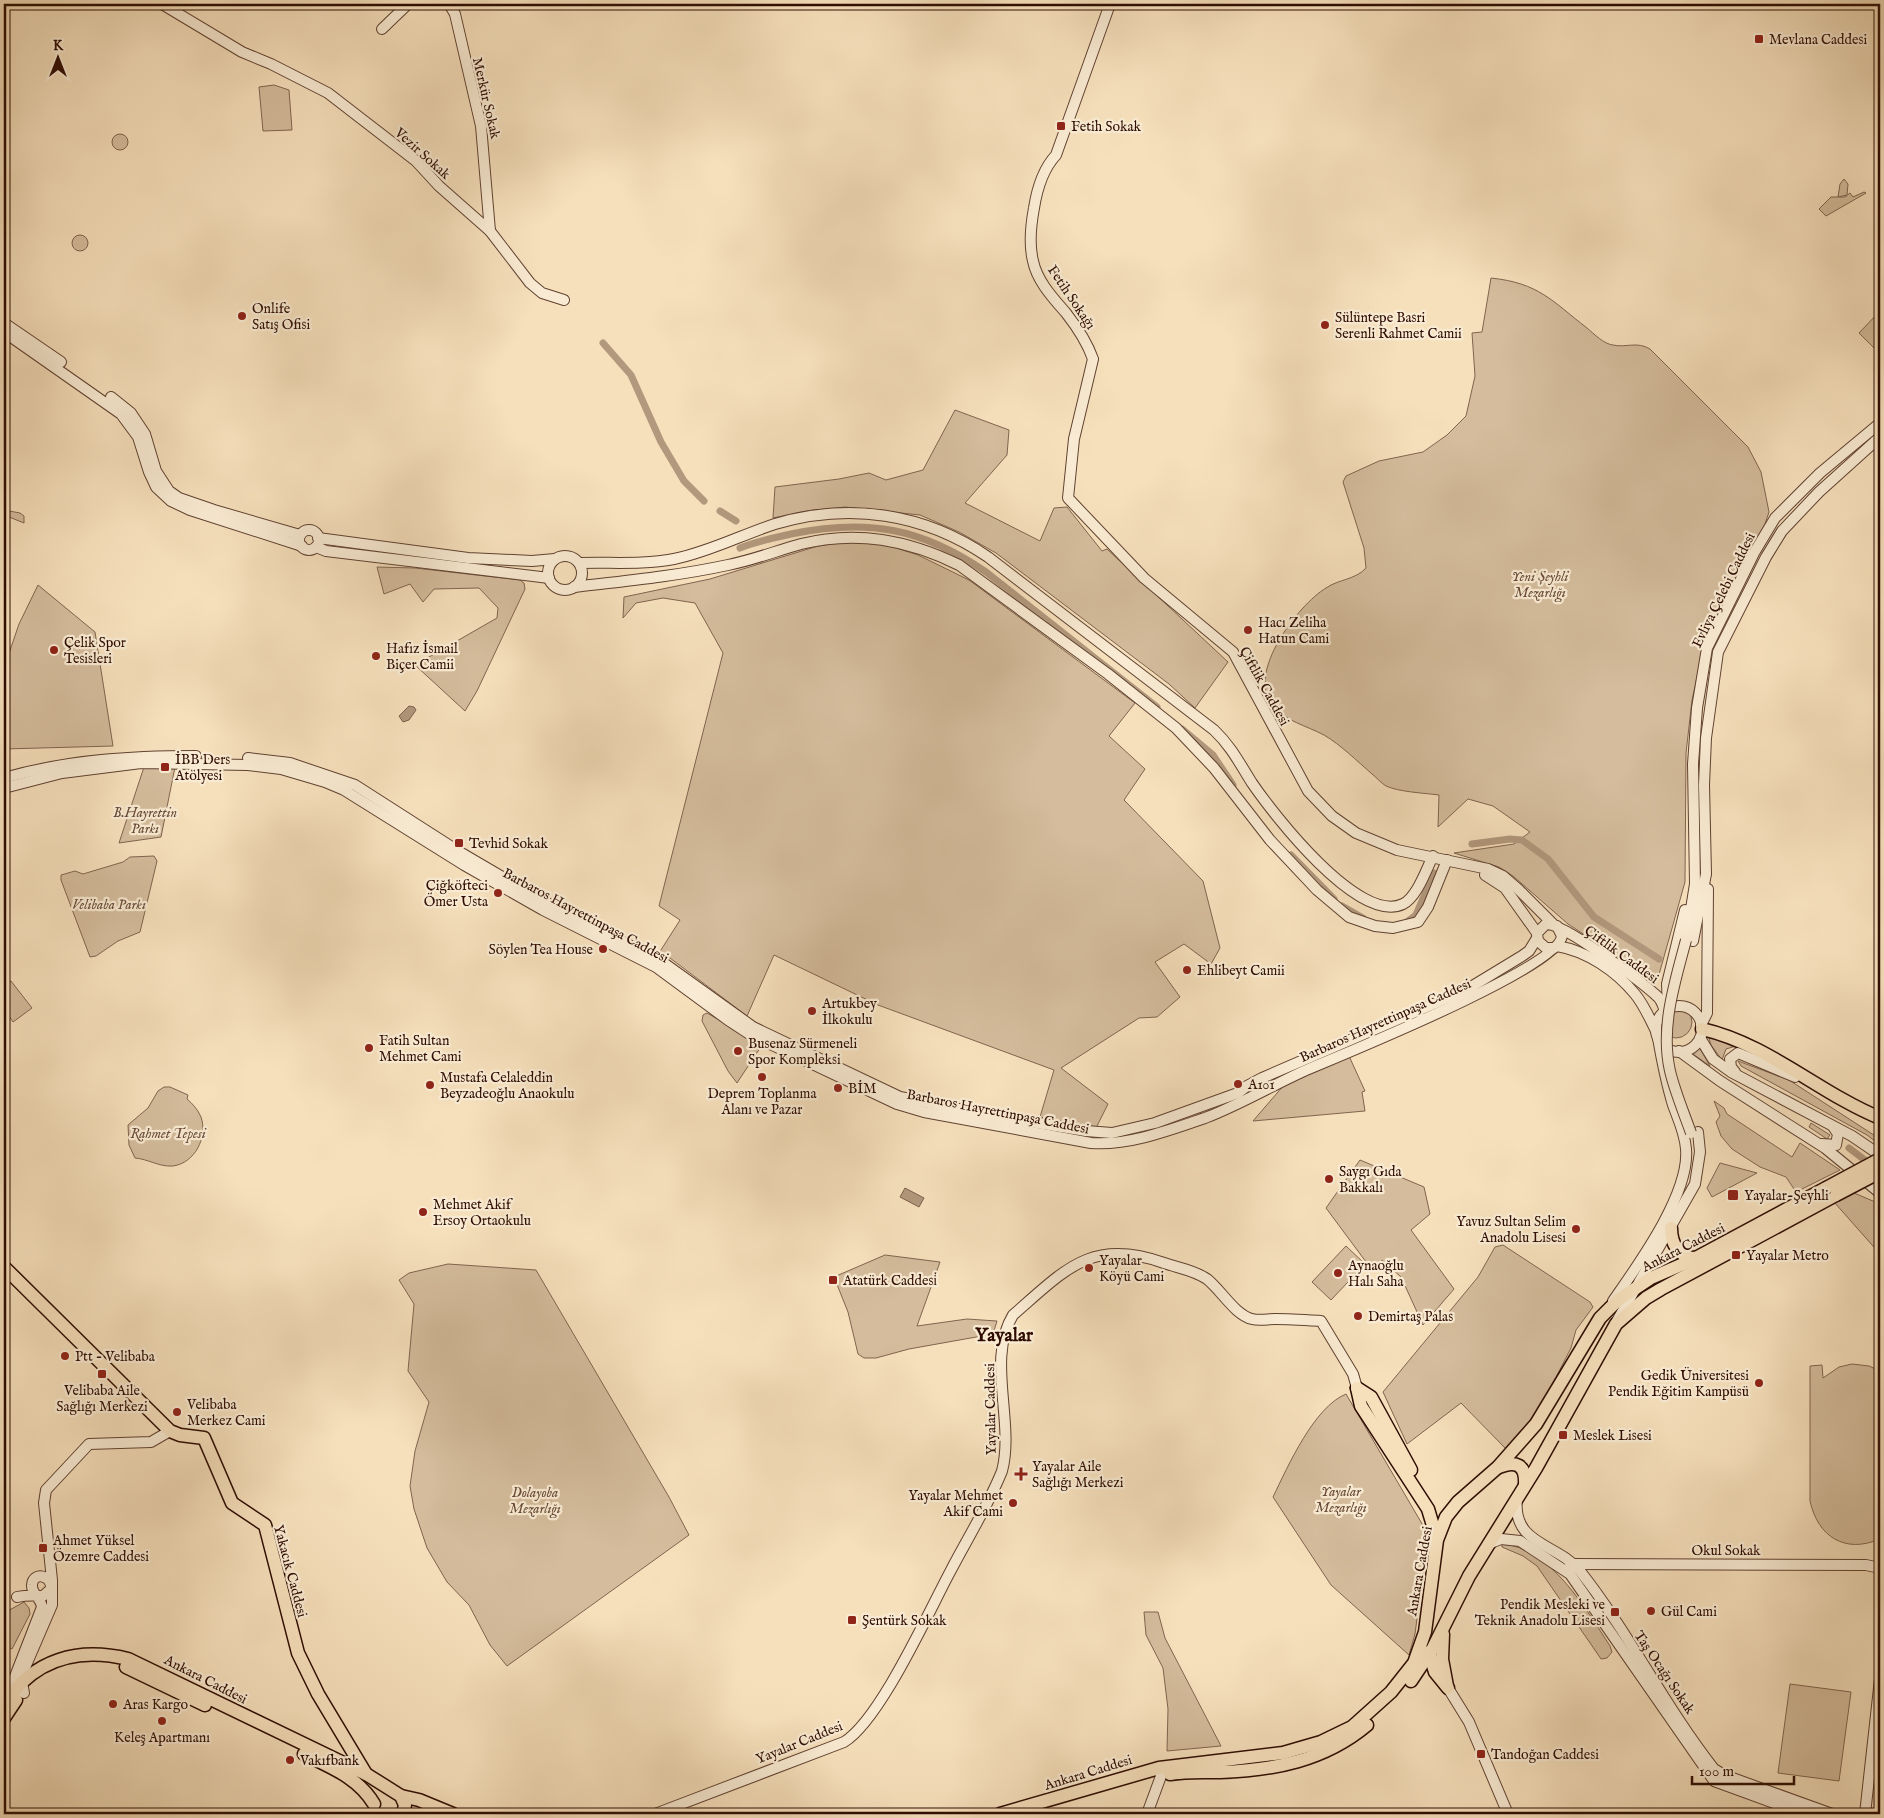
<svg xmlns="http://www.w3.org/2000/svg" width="1884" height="1818" font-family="'IM FELL English',serif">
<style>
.green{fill:#d4bc9c;stroke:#81644f}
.water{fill:#b2987d;stroke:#7d604c}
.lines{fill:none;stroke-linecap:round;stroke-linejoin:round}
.canal{stroke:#b2987d;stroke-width:7}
.minor-casing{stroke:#604130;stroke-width:12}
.major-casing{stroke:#2e0c02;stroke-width:15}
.minor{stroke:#f9ebd3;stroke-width:10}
.major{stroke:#f6e0bc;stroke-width:12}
.minor-bridge-casing{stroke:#604130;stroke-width:12;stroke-linecap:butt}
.major-bridge-casing{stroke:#2e0c02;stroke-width:15;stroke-linecap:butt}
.minor-bridge{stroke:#f9ebd3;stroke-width:10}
.major-bridge{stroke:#f6e0bc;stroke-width:12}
.poi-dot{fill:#8f2418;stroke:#f9ebd3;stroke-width:2}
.labels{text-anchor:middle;stroke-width:4.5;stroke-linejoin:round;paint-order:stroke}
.poi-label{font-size:14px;fill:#2e0c02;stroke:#f9ebd3;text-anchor:start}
.street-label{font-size:14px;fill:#2e0c02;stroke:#f9ebd3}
.park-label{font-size:14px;font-style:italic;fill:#684a38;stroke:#f9ebd3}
.district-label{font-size:19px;font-weight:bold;fill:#2e0c02;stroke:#f9ebd3}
</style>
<rect width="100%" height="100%" fill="#f6e0bc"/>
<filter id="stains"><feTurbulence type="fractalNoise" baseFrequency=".004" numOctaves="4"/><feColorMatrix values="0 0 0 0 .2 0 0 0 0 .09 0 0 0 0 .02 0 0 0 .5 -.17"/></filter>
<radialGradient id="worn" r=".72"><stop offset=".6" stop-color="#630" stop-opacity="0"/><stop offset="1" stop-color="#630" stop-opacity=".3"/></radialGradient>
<g class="green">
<path d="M274 85 289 90 292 130 263 131 259 87Z"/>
<circle cx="120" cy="142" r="8"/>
<path d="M1844 179 1848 184 1847 195 1838 197 1840 184Z"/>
<path d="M1864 192 1866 193 1826 216 1819 209 1831 197H1845L1850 193 1853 197Z"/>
<circle cx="80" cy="243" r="8"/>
<path d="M1491 278C1539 283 1552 301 1587 328 1594 334 1604 344 1613 345 1626 348 1637 341 1650 349L1748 447 1761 472 1769 512 1765 524 1706 637 1692 700 1686 753 1685 882 1658 978 1652 979 1568 924 1513 876 1499 867 1454 853 1514 844 1530 832 1493 806 1468 799 1438 827 1439 795C1424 793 1399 792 1386 786 1381 783 1376 777 1372 774 1357 761 1341 745 1324 735 1307 726 1285 721 1272 705 1246 673 1298 605 1326 588 1339 579 1355 580 1366 568L1364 548 1343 482 1346 476 1379 461 1423 452 1447 435 1466 416 1475 376 1472 333 1482 332Z"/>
<path d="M1879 312 1880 313V354L1859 333Z"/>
<path d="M955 410 1009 430 1007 455 965 503 1040 541 1054 508 1067 507 1102 551 1107 549 1228 662 1195 708 1169 684 996 553 959 532 920 515 845 507 807 511 773 518 775 487 839 479 869 473 886 480 923 470Z"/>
<path d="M4 510 20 513 24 516V523L4 515Z"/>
<path d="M851 541 884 544 918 555 969 580 1135 703 1109 736 1145 769 1124 800 1203 881 1220 948 1211 964 1184 944 1155 962 1180 997 1157 1017 1139 1018 1061 1068 1108 1104 1096 1128 1040 1117 1054 1070 878 1005 774 955 747 1016 670 958 659 953 680 920 659 906 723 653 695 603 663 598 636 603 623 618 624 597 710 579 818 546Z"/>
<path d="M377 567 415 568 520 580 524 583 525 589 477 691 465 711 415 665 497 618 498 608 479 588 434 589 423 602 410 584 384 594Z"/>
<path d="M38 585 95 632 113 746 4 749V668L19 624Z"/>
<path d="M144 767H175L161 837 119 843Z"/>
<path d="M154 856 157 861 140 932 118 941 96 956 90 957 61 880V875L75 871 83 874 123 862 130 857Z"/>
<path d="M11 981 32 1008 13 1022 4 1009V986Z"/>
<circle cx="1676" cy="1022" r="16"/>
<path d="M707 1013 762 1045 737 1083 728 1071 702 1021 703 1015Z"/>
<path d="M1708 1035 1736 1046 1726 1049 1722 1060 1711 1045Z"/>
<path d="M1698 1045 1710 1066 1690 1052Z"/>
<path d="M1349 1056 1365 1091 1362 1092 1365 1111 1253 1121 1284 1085Z"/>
<path d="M1738 1061 1789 1080 1880 1139V1145L1867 1135 1741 1066Z"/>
<path d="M164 1087H170L188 1095 187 1099C193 1104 198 1110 201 1117 208 1137 195 1163 173 1166 159 1167 148 1159 135 1158L129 1145 128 1125 148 1108 158 1091Z"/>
<path d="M1714 1101 1724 1108 1727 1114 1792 1157 1800 1143 1840 1170 1796 1192 1786 1177 1760 1167 1732 1149 1721 1136 1716 1122 1720 1116Z"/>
<path d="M1811 1123 1830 1135 1827 1139 1809 1127Z"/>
<path d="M1360 1160 1424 1187 1430 1214 1411 1230 1454 1289 1423 1325 1401 1277 1382 1260 1372 1270 1326 1208Z"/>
<path d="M1720 1163 1757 1173 1712 1197 1707 1188Z"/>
<path d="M1854 1193 1880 1204V1254L1834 1202Z"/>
<path d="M1503 1245 1590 1302 1593 1307 1576 1330 1571 1348 1535 1418 1506 1449 1461 1403 1407 1444 1383 1392 1478 1277 1495 1247Z"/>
<path d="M1346 1246 1365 1264 1331 1300 1312 1282Z"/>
<path d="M885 1255 940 1262 917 1326 967 1319 997 1321 993 1334 909 1349 876 1358H864L858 1354 848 1312 834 1277Z"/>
<path d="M448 1264 536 1270 669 1497 689 1535 507 1666 490 1645 469 1605 447 1582 427 1548 414 1509 410 1486 415 1451 429 1402 408 1371 414 1304 399 1280 409 1273Z"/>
<path d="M1852 1364 1869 1366 1880 1371V1539C1845 1554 1818 1537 1810 1501V1366L1822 1365 1823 1378 1839 1367Z"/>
<path d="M1346 1394 1428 1534 1415 1634 1409 1655 1331 1585 1273 1497C1288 1466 1314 1407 1346 1394Z"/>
<path d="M1502 1544C1550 1547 1586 1609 1610 1646L1612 1652 1607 1658 1601 1659 1599 1656 1537 1566 1523 1556 1502 1547Z"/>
<path d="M24 1602 29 1608 30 1614 12 1649 4 1645V1613Z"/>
<path d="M1144 1612H1158L1165 1638 1221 1746 1167 1751 1168 1709 1163 1668 1146 1635Z"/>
<path d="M1790 1684 1851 1692 1839 1781 1778 1773Z"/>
</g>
<g class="water">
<path d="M409 706 414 707 416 710 409 720 403 722 399 716Z"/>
<path d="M905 1188 924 1198 919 1207 900 1197Z"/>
</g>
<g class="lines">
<g class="canal">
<path d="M603 343 631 375 661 442 684 481 704 501"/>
<path d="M720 511 736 521"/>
<path d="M740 548C756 541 774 538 791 534 867 518 922 528 986 572L1157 707"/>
<path d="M1182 729 1213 755 1233 785"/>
<path d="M1472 844 1510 839 1522 840 1548 859 1594 917 1659 959"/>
<path d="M1291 855 1334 899"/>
<path d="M1342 906 1363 918"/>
<path d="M1404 924 1416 915 1434 873"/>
<path d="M1849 1148 1870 1164"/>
</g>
<defs>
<g id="minor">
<path d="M162 4 242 52 271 64 328 93 416 161 439 186 490 231 530 283 542 293 564 300"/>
<path d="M449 4 455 14 481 126 490 231"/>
<path d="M1110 4 1056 155C1043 169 1037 189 1034 208 1031 224 1029 245 1033 261 1037 281 1053 298 1066 313 1077 327 1087 342 1093 359L1074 439 1068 498 1144 578 1233 652 1308 791 1332 816 1356 833 1397 850 1488 869 1503 876 1518 889 1553 924"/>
<path d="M382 29 408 4"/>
<path d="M4 323 61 362"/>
<path d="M4 332 121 414 138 437 149 472 156 487 171 501 190 510 302 546"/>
<path d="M111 397 131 413 145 434 156 471 169 491 179 498 214 510 300 535"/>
<circle cx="309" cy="540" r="10"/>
<path d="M318 538 468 558 532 561 555 559"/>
<path d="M316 547 326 551 549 578"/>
<circle cx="565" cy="573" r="17"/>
<path d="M580 563C611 562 643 565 674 559 709 552 741 535 775 524 849 502 924 513 988 557L1214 730C1231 746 1240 764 1252 783 1274 815 1359 925 1403 904 1417 897 1426 870 1433 856"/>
<path d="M574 587C625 581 677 576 728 565 753 560 776 551 801 544 857 530 908 540 959 565L1108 674 1176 728 1214 768 1270 840 1317 890 1349 917 1375 926 1393 928 1418 922 1428 907 1447 860"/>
<path d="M248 758 290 763 355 785 458 851 516 885 561 911 661 961 753 1027 900 1097 988 1115 1086 1131 1112 1133 1155 1123 1238 1093 1247 1086 1262 1078 1466 990 1522 956 1529 951 1537 938"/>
<path d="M4 778C67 760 130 756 196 756"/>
<path d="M4 788 62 773 141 763 248 765 281 769 325 782 344 790 464 865 543 910 656 967 728 1020 751 1035 897 1104 924 1112 1091 1143C1128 1146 1170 1130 1205 1118 1239 1105 1271 1086 1304 1071 1341 1055 1558 968 1562 936L1557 926"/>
<path d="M1485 875 1505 888 1537 933"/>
<path d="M1686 940 1695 884 1693 764 1697 708 1707 648 1754 553 1775 518 1820 473 1880 423"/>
<path d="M1693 941 1706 874 1704 785 1706 738 1718 652 1766 557 1782 531 1819 492 1880 437"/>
<path d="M1557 946C1587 951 1616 971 1635 994 1644 1005 1650 1019 1656 1031"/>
<path d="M1554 948H1546L1538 941 1537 933 1546 924C1564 923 1643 983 1658 997 1662 1001 1663 1006 1665 1011"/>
<circle cx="1679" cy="1029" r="23"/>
<path d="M1668 1008 1667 984 1685 910"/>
<path d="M1701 1025 1707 1013 1708 889"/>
<path d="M1700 1038 1713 1059 1731 1072 1852 1136 1880 1155"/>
<path d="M1679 1051 1720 1081 1825 1148 1880 1193"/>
<path d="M1735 1072 1731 1067 1730 1059 1738 1053 1795 1077"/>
<path d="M1822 1144 1836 1145 1838 1134 1834 1128"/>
<path d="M1613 1301C1638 1265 1690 1194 1686 1149 1685 1133 1678 1119 1673 1105 1666 1082 1662 1061 1658 1038"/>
<path d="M1617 1321 1695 1184 1700 1152 1698 1132"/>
<path d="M1517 1499C1512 1545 1557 1543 1580 1571 1629 1633 1665 1707 1714 1769L1724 1775 1832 1814"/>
<path d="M1488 1544 1501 1539 1520 1541 1570 1574 1714 1781 1804 1814"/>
<path d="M1570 1564 1866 1565 1880 1568"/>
<path d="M17 1597C26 1595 34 1595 43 1596L51 1589C52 1575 33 1571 32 1585 31 1593 41 1598 42 1607L14 1679 16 1690 24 1693 21 1677 52 1605V1580L44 1503 46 1490 89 1444 151 1442 170 1431"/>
<path d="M1448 1688 1469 1722 1508 1814"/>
<path d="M655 1814 844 1742C880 1720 928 1613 950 1572 967 1539 988 1506 1002 1471 1015 1422 986 1359 1013 1315 1065 1270 1091 1237 1164 1263 1178 1268 1194 1270 1207 1279 1221 1290 1235 1315 1252 1319 1259 1321 1268 1319 1275 1319 1290 1319 1305 1320 1321 1321L1353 1374 1357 1388"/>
<path d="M1147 1814 1161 1776 1159 1768"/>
<path d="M1865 1814 1880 1679"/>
</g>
<g id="major">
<path d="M1702 1029C1768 1044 1819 1093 1880 1118"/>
<path d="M1671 1228C1671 1244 1679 1258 1696 1258"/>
<path d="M4 1267 170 1431 180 1435 204 1438 232 1503 265 1525 298 1653 318 1694 366 1774"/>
<path d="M1357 1388 1361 1406 1428 1509 1437 1539"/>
<path d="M1357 1388 1371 1397 1411 1470"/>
<path d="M1499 1467C1516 1460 1526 1465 1525 1484"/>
<path d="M1443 1634 1442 1659 1447 1686"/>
<path d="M1429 1652 1435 1672 1448 1688"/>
<path d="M126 1667 205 1705"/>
<path d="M1411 1681 1433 1648 1469 1576 1536 1468 1616 1324 1646 1298 1661 1289 1836 1195"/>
<path d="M4 1704C34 1659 78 1647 128 1659L366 1774 401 1796 405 1805 403 1814"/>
<path d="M4 1718 16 1700"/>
<path d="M304 1754C330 1767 358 1777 374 1804"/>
<path d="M1170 1774C1187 1771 1203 1772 1220 1772 1274 1770 1324 1761 1367 1725"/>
<path d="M401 1796 419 1800 453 1814"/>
<path d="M1000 1814 1159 1768 1283 1753 1321 1742 1352 1727 1391 1692 1414 1663 1425 1632 1437 1540 1446 1517 1458 1502 1498 1467 1536 1424 1600 1318 1618 1300 1651 1278 1690 1261 1826 1188"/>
</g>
</defs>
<use href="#minor" class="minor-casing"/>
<use href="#major" class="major-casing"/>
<use href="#minor" class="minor"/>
<use href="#major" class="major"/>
<defs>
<path id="minor-bridge" d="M1686 940C1675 982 1660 1027 1670 1071 1675 1092 1684 1113 1691 1133"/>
<g id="major-bridge">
<path d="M1826 1188 1880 1159"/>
<path d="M1836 1195 1880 1172"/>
</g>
</defs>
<use href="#minor-bridge" class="minor-bridge-casing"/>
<use href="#major-bridge" class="major-bridge-casing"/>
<use href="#minor-bridge" class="minor-bridge"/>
<use href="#major-bridge" class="major-bridge"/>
</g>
<g class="poi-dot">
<rect x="1754" y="34" width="10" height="10" rx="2.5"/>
<rect x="1056" y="121" width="10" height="10" rx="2.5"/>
<circle cx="242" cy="316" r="5"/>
<circle cx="1325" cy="325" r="5"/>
<circle cx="1248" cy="630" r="5"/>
<circle cx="54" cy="650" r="5"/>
<circle cx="376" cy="656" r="5"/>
<rect x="160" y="762" width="10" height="10" rx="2.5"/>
<rect x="454" y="838" width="10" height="10" rx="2.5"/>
<circle cx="498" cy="893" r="5"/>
<circle cx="603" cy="949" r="5"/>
<circle cx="1187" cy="970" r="5"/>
<circle cx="812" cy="1011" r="5"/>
<circle cx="369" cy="1048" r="5"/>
<circle cx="738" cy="1051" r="5"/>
<circle cx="762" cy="1077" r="5"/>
<circle cx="1238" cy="1084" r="5"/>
<circle cx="430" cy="1085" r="5"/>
<circle cx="838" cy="1088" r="5"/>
<circle cx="1329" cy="1179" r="5"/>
<rect x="1727" y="1189" width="12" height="12" rx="2.5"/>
<circle cx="423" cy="1212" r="5"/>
<circle cx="1576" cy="1229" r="5"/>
<rect x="1731" y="1250" width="10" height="10" rx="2.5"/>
<circle cx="1089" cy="1268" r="5"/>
<circle cx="1338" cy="1273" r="5"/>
<rect x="828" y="1275" width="10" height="10" rx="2.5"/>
<circle cx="1358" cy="1316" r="5"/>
<circle cx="65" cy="1356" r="5"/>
<rect x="97" y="1369" width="10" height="10" rx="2.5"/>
<circle cx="1759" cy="1383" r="5"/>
<circle cx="177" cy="1412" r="5"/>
<rect x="1558" y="1430" width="10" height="10" rx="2.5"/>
<path d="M1018.5 1466.5h5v5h5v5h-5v5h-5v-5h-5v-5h5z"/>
<circle cx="1013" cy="1503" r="5"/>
<rect x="38" y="1543" width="10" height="10" rx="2.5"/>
<circle cx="1651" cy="1611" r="5"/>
<rect x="1610" y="1607" width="10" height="10" rx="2.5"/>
<rect x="847" y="1615" width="10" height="10" rx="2.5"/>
<circle cx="113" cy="1704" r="5"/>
<circle cx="162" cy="1721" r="5"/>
<rect x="1476" y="1749" width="10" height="10" rx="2.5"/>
<circle cx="290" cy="1760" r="5"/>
</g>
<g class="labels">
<g class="poi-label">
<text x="1769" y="44">Mevlana Caddesi</text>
<text x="1071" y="131">Fetih Sokak</text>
<text x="252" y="313">Onlife<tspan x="252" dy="16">Satış Ofisi</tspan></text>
<text x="1335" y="322">Sülüntepe Basri<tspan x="1335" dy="16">Serenli Rahmet Camii</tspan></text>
<text x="1258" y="627">Hacı Zeliha<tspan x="1258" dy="16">Hatun Cami</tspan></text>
<text x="64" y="647">Çelik Spor<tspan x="64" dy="16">Tesisleri</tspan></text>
<text x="386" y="653">Hafız İsmail<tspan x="386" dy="16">Biçer Camii</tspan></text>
<text x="175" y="764">İBB Ders<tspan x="175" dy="16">Atölyesi</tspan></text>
<text x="469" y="848">Tevhid Sokak</text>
<text x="488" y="890" text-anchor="end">Çiğköfteci<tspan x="488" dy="16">Ömer Usta</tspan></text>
<text x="593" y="954" text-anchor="end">Söylen Tea House</text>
<text x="1197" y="975">Ehlibeyt Camii</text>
<text x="822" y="1008">Artukbey<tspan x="822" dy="16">İlkokulu</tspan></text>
<text x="379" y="1045">Fatih Sultan<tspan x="379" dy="16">Mehmet Cami</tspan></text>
<text x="748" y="1048">Busenaz Sürmeneli<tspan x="748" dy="16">Spor Kompleksi</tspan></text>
<text x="440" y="1082">Mustafa Celaleddin<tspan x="440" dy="16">Beyzadeoğlu Anaokulu</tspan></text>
<text x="1248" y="1089">A101</text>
<text x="848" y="1093">BİM</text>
<text x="762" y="1098" text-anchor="middle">Deprem Toplanma<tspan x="762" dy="16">Alanı ve Pazar</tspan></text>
<text x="1339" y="1176">Saygı Gıda<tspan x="1339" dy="16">Bakkalı</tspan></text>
<text x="1744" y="1200">Yayalar-Şeyhli</text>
<text x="433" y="1209">Mehmet Akif<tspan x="433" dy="16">Ersoy Ortaokulu</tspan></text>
<text x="1566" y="1226" text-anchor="end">Yavuz Sultan Selim<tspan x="1566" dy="16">Anadolu Lisesi</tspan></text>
<text x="1746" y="1260">Yayalar Metro</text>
<text x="1099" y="1265">Yayalar<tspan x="1099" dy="16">Köyü Cami</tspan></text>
<text x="1348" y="1270">Aynaoğlu<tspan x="1348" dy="16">Halı Saha</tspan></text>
<text x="843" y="1285">Atatürk Caddesi̇</text>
<text x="1368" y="1321">Demirtaş Palas</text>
<text x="75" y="1361">Ptt - Velibaba</text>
<text x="1749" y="1380" text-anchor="end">Gedik Üniversitesi<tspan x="1749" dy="16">Pendik Eğitim Kampüsü</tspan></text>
<text x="102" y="1395" text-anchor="middle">Velibaba Aile<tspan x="102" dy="16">Sağlığı Merkezi</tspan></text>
<text x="187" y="1409">Velibaba<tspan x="187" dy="16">Merkez Cami</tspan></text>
<text x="1573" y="1440">Meslek Lisesi</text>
<text x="1032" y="1471">Yayalar Aile<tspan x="1032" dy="16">Sağlığı Merkezi</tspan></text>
<text x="1003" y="1500" text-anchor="end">Yayalar Mehmet<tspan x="1003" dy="16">Akif Cami</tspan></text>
<text x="53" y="1545">Ahmet Yüksel<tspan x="53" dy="16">Özemre Caddesi</tspan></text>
<text x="1605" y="1609" text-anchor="end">Pendik Mesleki ve<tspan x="1605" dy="16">Teknik Anadolu Lisesi</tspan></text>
<text x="1661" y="1616">Gül Cami</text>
<text x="862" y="1625">Şentürk Sokak</text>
<text x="123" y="1709">Aras Kargo</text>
<text x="162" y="1742" text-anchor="middle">Keleş Apartmanı</text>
<text x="1491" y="1759">Tandoğan Caddesi</text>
<text x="300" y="1765">Vakıfbank</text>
</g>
<g class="street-label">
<text transform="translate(487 98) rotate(77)" y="5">Merkür Sokak</text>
<text transform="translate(423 153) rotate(42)" y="5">Vezir Sokak</text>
<text transform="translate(1072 297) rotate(56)" y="5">Fetih Sokağı</text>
<text transform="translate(1723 590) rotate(-64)" y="5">Evliya Çelebi Caddesi</text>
<text transform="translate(1265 686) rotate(61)" y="5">Çiftlik Caddesi</text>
<text transform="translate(586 915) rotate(28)" y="5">Barbaros Hayrettinpaşa Caddesi</text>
<text transform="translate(1622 954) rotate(36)" y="5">Çiftlik Caddesi</text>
<text transform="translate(1385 1020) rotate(-24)" y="5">Barbaros Hayrettinpaşa Caddesi</text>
<text transform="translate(998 1111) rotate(11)" y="5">Barbaros Hayrettinpaşa Caddesi</text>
<text transform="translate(1683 1247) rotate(-27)" y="5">Ankara Caddesi</text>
<text transform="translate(990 1409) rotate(-91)" y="5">Yayalar Caddesi</text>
<text x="1726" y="1555">Okul Sokak</text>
<text transform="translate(291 1571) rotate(75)" y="5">Yakacık Caddesi</text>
<text transform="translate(1419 1571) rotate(-80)" y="5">Ankara Caddesi</text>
<text transform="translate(1665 1672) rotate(56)" y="5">Taş Ocağı Sokak</text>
<text transform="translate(206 1679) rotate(27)" y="5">Ankara Caddesi</text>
<text transform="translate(799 1742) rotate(-22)" y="5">Yayalar Caddesi</text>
<text transform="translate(1088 1772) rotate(-17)" y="5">Ankara Caddesi</text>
</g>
<g class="park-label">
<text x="1540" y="581">Yeni Şeyhli<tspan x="1540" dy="16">Mezarlığı</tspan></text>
<text x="145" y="817">B.Hayrettin<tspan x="145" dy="16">Parkı</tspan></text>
<text x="109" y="909">Velibaba Parkı</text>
<text x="168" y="1138">Rahmet Tepesi</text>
<text x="1341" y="1496">Yayalar<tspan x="1341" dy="16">Mezarlığı</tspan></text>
<text x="535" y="1497">Dolayoba<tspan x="535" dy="16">Mezarlığı</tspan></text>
</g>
<g class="district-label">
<text x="1004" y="1341">Yayalar</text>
</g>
</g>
<rect width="1884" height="1818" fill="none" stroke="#f6e0bc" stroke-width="20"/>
<rect x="5" y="5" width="1874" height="1808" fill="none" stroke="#2e0c02" stroke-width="2.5"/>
<rect x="10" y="10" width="1864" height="1798" fill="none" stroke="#2e0c02"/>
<g transform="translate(58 58)" stroke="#f9ebd3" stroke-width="4" paint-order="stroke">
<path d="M0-4L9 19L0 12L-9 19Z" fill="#2e0c02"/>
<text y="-8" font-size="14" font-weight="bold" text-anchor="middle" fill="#2e0c02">K</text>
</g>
<path d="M1692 1776v8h102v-8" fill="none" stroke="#2e0c02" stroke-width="2.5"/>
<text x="1699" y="1776" font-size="15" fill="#2e0c02" stroke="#f9ebd3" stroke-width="4" paint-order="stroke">100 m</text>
<rect width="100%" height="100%" filter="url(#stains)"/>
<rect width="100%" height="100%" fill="url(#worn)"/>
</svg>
